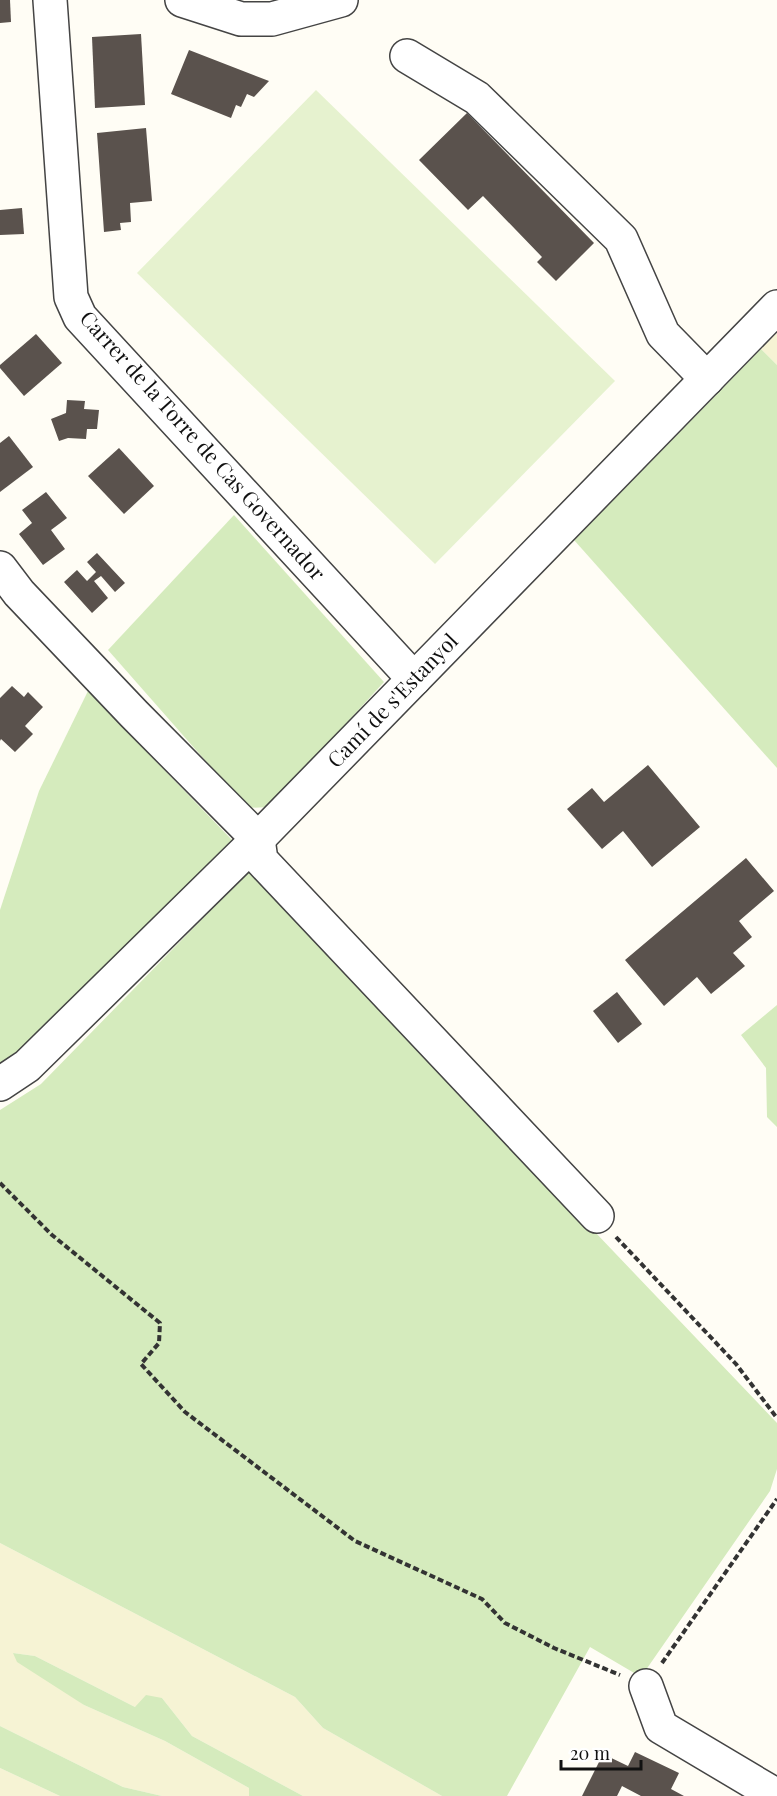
<svg xmlns="http://www.w3.org/2000/svg" width="777" height="1796" font-family="'Playfair Display',serif">
<style>
.farmland{fill:#f6f3d4}
.green{fill:#d5ebbd}
.pitch{fill:#e6f2cf}
.building{fill:#5a524d}
.lines{fill:none;stroke-linecap:round;stroke-linejoin:round}
.minor-casing{stroke:#444;stroke-width:36}
.path{stroke:#333;stroke-width:4;stroke-dasharray:6 3;stroke-linecap:butt}
.minor{stroke:#fff;stroke-width:33}
.labels{text-anchor:middle;stroke-width:6;stroke-linejoin:round;paint-order:stroke}
.street-label{font-size:21px;fill:#111;stroke:#fff}
</style>
<rect width="100%" height="100%" fill="#fffdf5"/>
<g class="farmland">
<path d="M777 333V365L761 349Z"/>
<path d="M0 1543 295 1697 323 1728 442 1796H303L192 1736 162 1698 135 1707 35 1656 13 1653 84 1705 165 1741 249 1788V1796H162L123 1787 0 1726Z"/>
<path d="M0 1768 60 1796H0Z"/>
</g>
<g class="green">
<path d="M761 349 777 365V768L574 540Z"/>
<path d="M234 515 384 682 270 807 247 808 108 650Z"/>
<path d="M88 691 233 841 26 1050 0 1063V910L39 791Z"/>
<path d="M250 870 777 1423V1469L770 1491 641 1677 590 1647 507 1796H442L323 1728 295 1697 0 1543V1110L41 1084Z"/>
<path d="M777 1005V1127L767 1117 766 1068 741 1035Z"/>
<path d="M13 1653 35 1656 135 1707 146 1695 162 1698 192 1736 303 1796H249V1788L165 1741 84 1705 17 1662Z"/>
<path d="M0 1726 123 1787 162 1796H60L0 1768Z"/>
</g>
<path class="pitch" d="M316 90 615 381 435 564 137 273Z"/>
<g class="building">
<path d="M0 0H10L11 22 0 23Z"/>
<path d="M141 34 145 105 95 108 92 37Z"/>
<path d="M189 50 269 81 254 97 247 94 241 107 236 105 231 118 171 94Z"/>
<path d="M467 113 594 243 556 281 537 262 542 257 483 196 468 210 419 160Z"/>
<path d="M146 128 152 201 130 203 131 222 120 223 121 230 104 232 97 133Z"/>
<path d="M22 208 24 234 0 235V210Z"/>
<path d="M36 334 62 363 24 396 0 368V365Z"/>
<path d="M67 400 85 401 84 409 99 410 97 429H87L86 439 68 438 59 441 51 419 66 413Z"/>
<path d="M9 436 33 467 0 492V443Z"/>
<path d="M119 448 154 486 124 514 88 476Z"/>
<path d="M46 492 67 518 51 530 65 549 43 565 19 534 32 523 22 510Z"/>
<path d="M97 553 125 583 115 592 101 576 94 581 108 598 92 613 64 582 77 570 87 581 96 572 87 562Z"/>
<path d="M12 686 24 697 28 692 43 707 25 726 33 734 15 752 1 739 0 741V698Z"/>
<path d="M648 765 700 827 652 867 623 831 602 849 567 809 592 788 604 802Z"/>
<path d="M746 858 774 891 739 921 752 937 733 953 745 966 711 994 697 977 664 1006 625 960Z"/>
<path d="M617 992 642 1024 618 1043 593 1011Z"/>
<path d="M635 1752 679 1773 671 1789 684 1796H641L622 1786 617 1796H582L603 1754 628 1766Z"/>
</g>
<g class="lines">
<defs>
<g id="minor">
<path d="M50 0 71 297 80 317 414 679"/>
<path d="M182 0 241 19H272L341 0"/>
<path d="M407 56 477 98 621 239 663 334 707 379"/>
<path d="M0 568 19 593 134 714 258 839 261 860 597 1216"/>
<path d="M0 1084 27 1066 258 839 777 307"/>
<path d="M646 1686 661 1727 777 1796"/>
</g>
</defs>
<use href="#minor" class="minor-casing"/>
<g class="path">
<path d="M0 1183 52 1235 160 1323 159 1343 141 1364 185 1412 355 1541 482 1599 505 1623 554 1648 620 1675"/>
<path d="M616 1237 736 1364 777 1418"/>
<path d="M662 1663 777 1499"/>
</g>
<use href="#minor" class="minor"/>
</g>
<g class="labels">
<g class="street-label">
<text transform="translate(202 446) rotate(48)" y="7">Carrer de la Torre de Cas Governador</text>
<text transform="translate(393 701) rotate(-46)" y="7">Camí de s'Estanyol</text>
</g>
</g>
<path d="M561 1760v9h80v-9" fill="none" stroke="#111111" stroke-width="3"/>
<text x="570" y="1760" font-size="18" fill="#111111" stroke="#ffffff" stroke-width="4.5" paint-order="stroke">20 m</text>
</svg>
